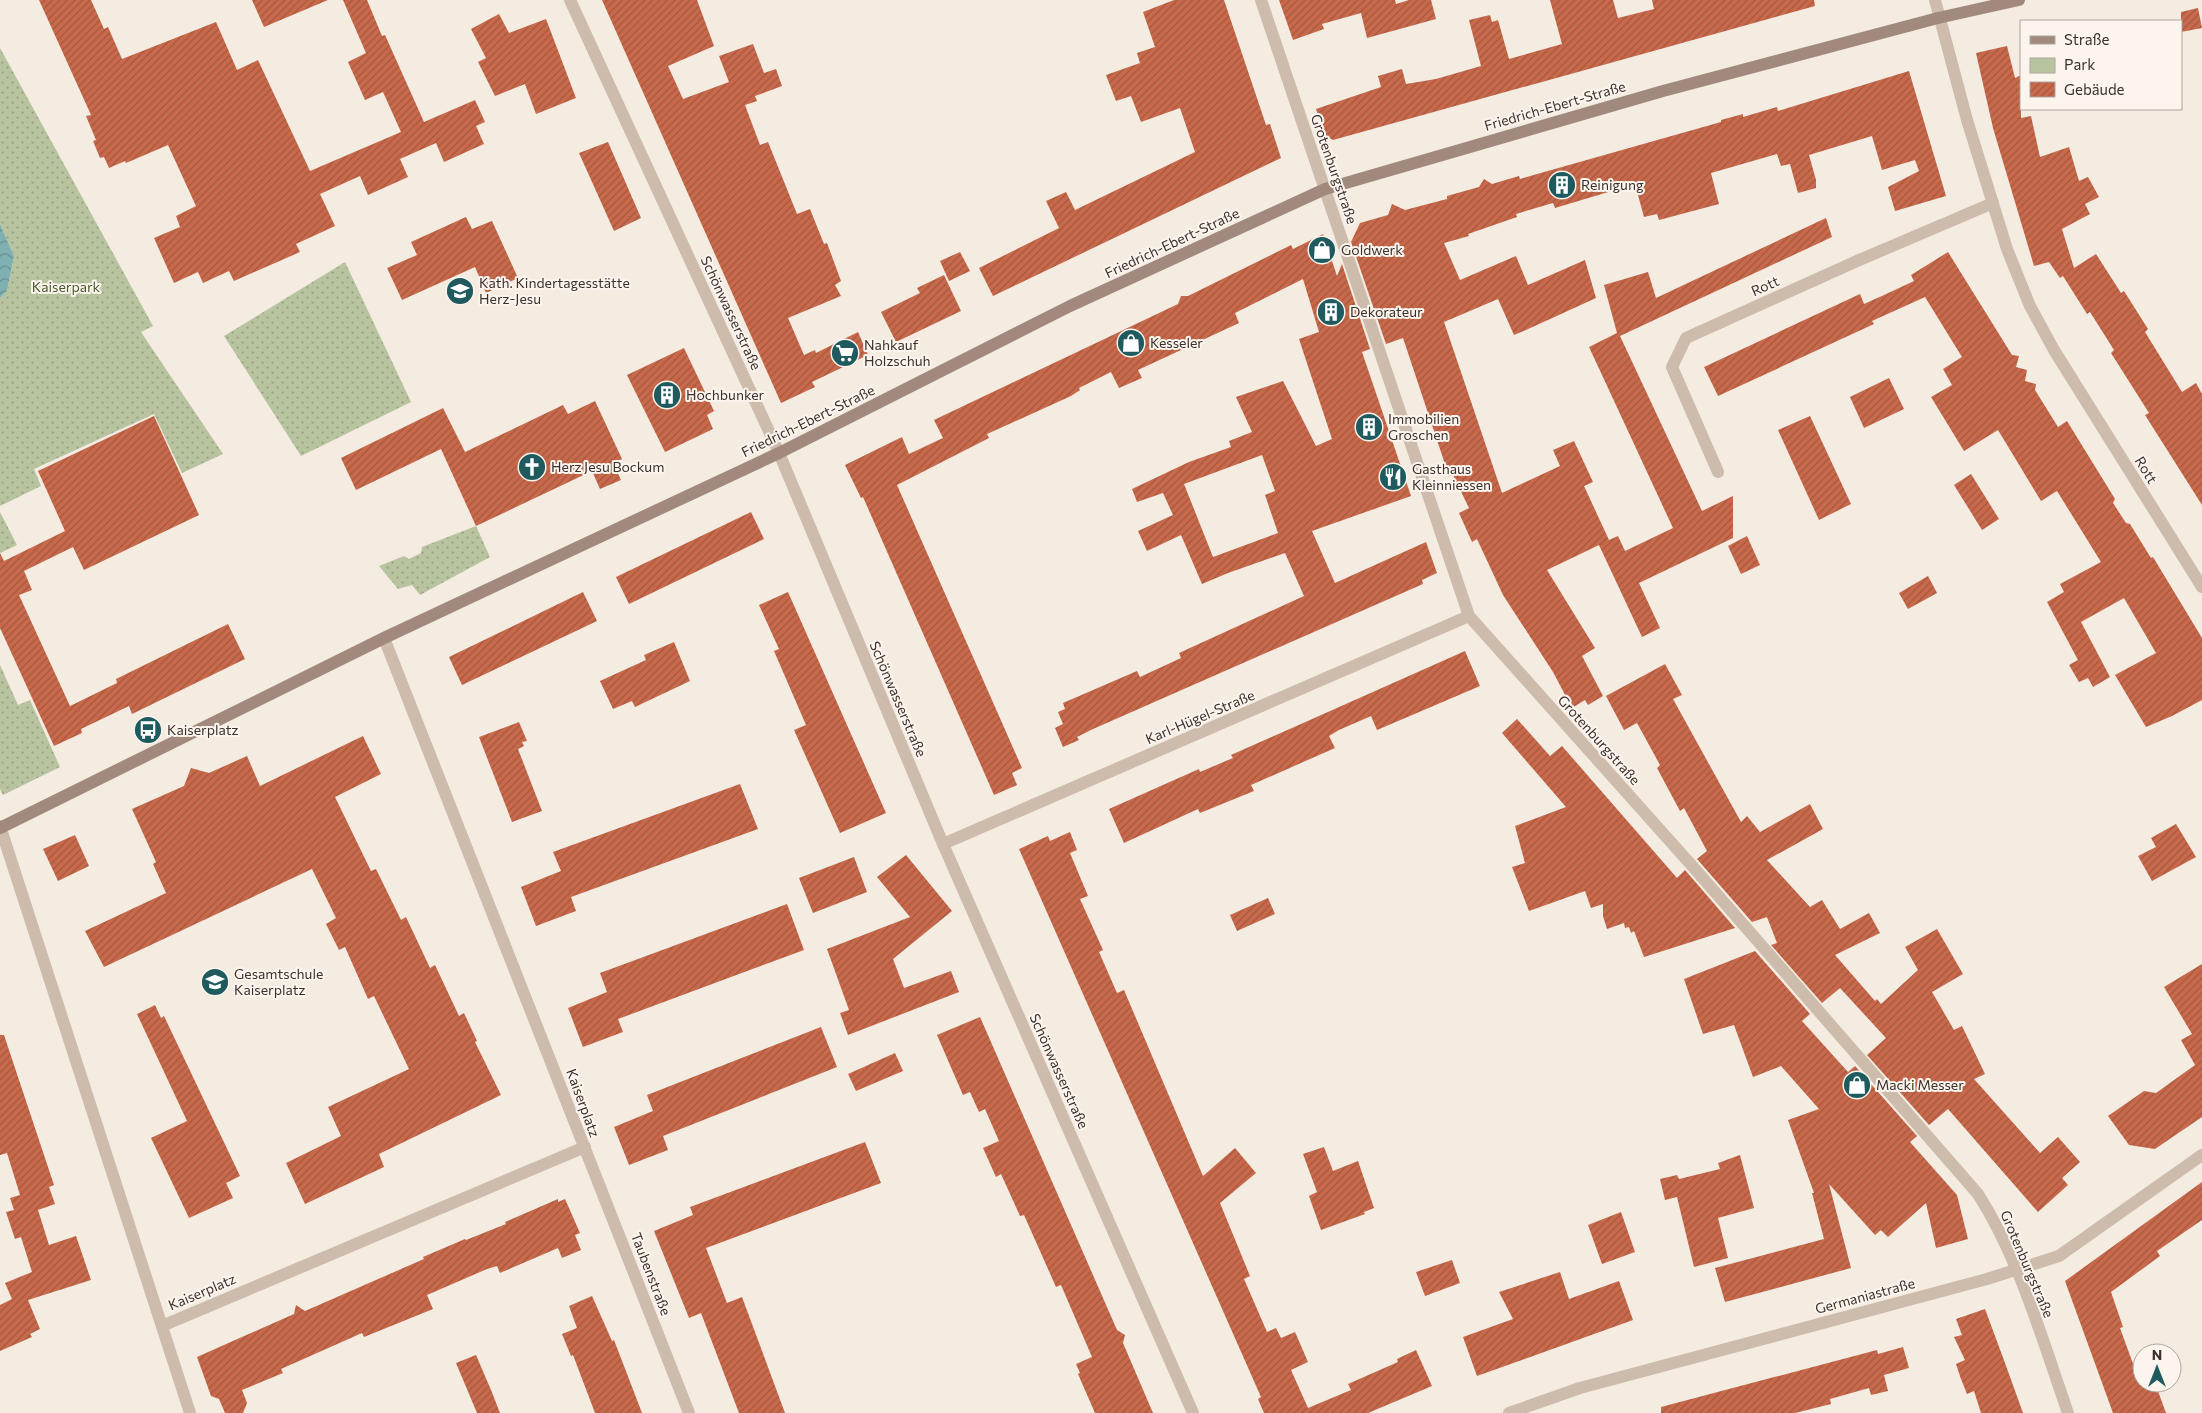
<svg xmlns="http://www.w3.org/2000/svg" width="2202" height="1413" font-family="Commissioner,sans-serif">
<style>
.green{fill:url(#green-dots)}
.water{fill:url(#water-waves)}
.building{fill:url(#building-hatch);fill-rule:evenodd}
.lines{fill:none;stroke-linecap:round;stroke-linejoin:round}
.street{stroke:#cdbbac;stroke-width:12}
.secondary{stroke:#a18a7d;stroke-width:12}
.labels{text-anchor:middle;stroke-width:4;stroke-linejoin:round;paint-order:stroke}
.street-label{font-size:14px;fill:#3b302b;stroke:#fbf5ee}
.poi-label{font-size:14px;fill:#3b302b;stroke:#fbf5ee;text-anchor:start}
.park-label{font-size:14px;fill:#4a5a2e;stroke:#fbf5ee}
</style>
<defs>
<pattern id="green-dots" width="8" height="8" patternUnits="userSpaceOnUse" patternTransform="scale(1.25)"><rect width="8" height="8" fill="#b8c4a0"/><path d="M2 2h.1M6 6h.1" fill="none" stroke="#97a083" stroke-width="1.8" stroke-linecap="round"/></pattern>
<pattern id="water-waves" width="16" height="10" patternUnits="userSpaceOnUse" patternTransform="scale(1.25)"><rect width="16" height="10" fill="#7fb0b2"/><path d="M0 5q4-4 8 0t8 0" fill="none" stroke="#699091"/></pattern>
<pattern id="building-hatch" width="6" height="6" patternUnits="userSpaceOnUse" patternTransform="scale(1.25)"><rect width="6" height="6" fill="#c8694b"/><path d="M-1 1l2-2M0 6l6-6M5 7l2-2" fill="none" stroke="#a4573f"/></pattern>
</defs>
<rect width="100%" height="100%" fill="#f4ebe1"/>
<g class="green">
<path d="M0 48 153 326 141 332 223 454 182 473 154 414 34 469 41 486 0 506V298L7 291 14 256 0 224Z"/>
<path d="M345 262 411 402 301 456 224 336Z"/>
<path d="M0 512 17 545 0 553Z"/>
<path d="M476 526 490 557 420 595 412 585 398 589 379 566 404 556 409 559 421 553 422 547Z"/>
<path d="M0 665 18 705 30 700 60 767 3 795 0 789Z"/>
</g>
<path class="water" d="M0 224 14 256 7 291 0 298Z"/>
<g class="building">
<path d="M39 0H91L104 29 108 27 122 59 216 22 237 70 258 60 310 171 401 132 383 92 365 100 348 62 366 53 343 0H367L382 36 385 35 424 122 475 100 485 122 476 126 484 144 444 162 436 143 400 159 408 177 368 195 360 176 320 194 335 226 296 244 300 252 234 281 229 271 203 283 198 272 174 283 154 238 180 227 176 216 196 206 168 145 126 163 125 161 109 168 104 157 100 158 93 141 96 140 86 116 91 115Z"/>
<path d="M252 0H328L264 27Z"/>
<path d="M602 0H697L714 46 668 66 683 99 729 82 719 56 753 44 764 73 776 69 782 86 755 96 757 101 745 105 760 145 768 142 797 214 810 209 824 244 827 243 841 281 835 285 841 296 788 318 804 355 815 350 816 353 858 332 868 355 812 382 815 387 781 403Z"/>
<path d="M1174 0H1224L1266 125 1270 124 1281 158 993 296 979 268 1059 228 1046 201 1066 192 1075 210 1195 152 1180 108 1141 122 1131 96 1116 101 1106 75 1140 63 1137 53 1155 47 1143 12Z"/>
<path d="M1279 0H1395L1396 4 1409 0H1431L1436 19 1367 38 1361 13 1322 24 1324 29 1293 40Z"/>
<path d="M1550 0H1613L1618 18 1654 9 1652 0H1814L1815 6 1333 140 1324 135 1316 109 1381 87 1378 76 1402 69 1406 84 1436 79 1481 66 1469 20 1490 15 1492 22 1498 20 1509 59 1562 44Z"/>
<path d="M2198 8 2202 28 2181 32V12Z"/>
<path d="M499 14 509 33 546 19 576 98 536 114 525 84 495 96 478 62 486 58 471 29Z"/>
<path d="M2007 46 2015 78 2021 75V118L2031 116 2040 157 2069 147 2079 181 2088 177 2099 197 2085 204 2090 214 2062 229 2074 268 2096 254 2121 293 2124 291 2148 329 2145 332 2182 392 2196 383 2202 394V505L2145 415 2149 413 2111 353 2114 350 2090 312 2087 314 2063 276 2060 278 2049 262 2034 266 1993 128 1976 53Z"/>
<path d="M1909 71 1946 196 1895 211 1888 187 1919 171 1915 160 1882 170 1872 136 1809 155 1816 180V188L1798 193 1790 164 1781 166 1777 154 1711 173 1719 204 1659 220 1657 214 1644 217 1635 184 1555 208 1553 203 1516 214 1517 217 1468 234 1469 236 1444 243 1460 280 1516 256 1528 285 1585 260 1596 298 1526 330 1514 335 1498 299 1444 322 1502 493 1560 466 1553 450 1574 441 1593 482 1584 486 1609 540 1618 536 1625 551 1673 528 1589 347 1617 333 1604 285 1648 272 1656 298 1826 218 1832 237 1620 336 1702 511 1733 496V538L1639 583 1660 628 1642 637 1599 545 1547 570 1595 648 1582 656 1603 696 1588 705 1585 700 1572 708 1553 672 1503 595 1477 539 1472 542 1459 513 1469 508 1453 475 1449 476 1403 338 1386 344 1351 242 1360 223 1388 215 1392 204 1405 210 1447 199V196L1479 187 1484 179 1492 184 1519 176 1520 179 1721 122V120L1743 114V117L1777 107 1778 111Z"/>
<path d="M608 142 641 218 614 231 579 153Z"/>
<path d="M466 217 472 229 492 221 518 278 486 293 475 267 402 300 387 268 417 255 411 242Z"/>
<path d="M1323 234 1337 276 1342 264 1370 349 1362 352 1411 496 1312 531 1335 583 1426 542 1437 573 1422 580 1423 584 1093 729 1077 737 1079 740 1063 747 1055 728 1063 724 1058 712 1065 709 1063 703 1137 671 1140 677 1181 658 1179 653 1304 596 1285 553 1228 573 1202 584 1181 535 1147 551 1138 531 1173 515 1163 493 1137 502 1132 489 1189 462 1231 447 1229 441 1252 432 1236 397 1283 381 1316 446 1332 439 1299 339 1319 332 1303 279 1235 313 1239 323 1138 370 1142 378 1119 388 1111 372 1079 388 1080 390 1071 396 987 434 989 438 897 485 1022 768 1012 773 1017 785 994 795 863 497 861 498 845 465 902 437 909 454 943 438 934 420 1178 304 1181 296H1188L1291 245 1293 249ZM1262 455 1275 491 1265 495 1278 533 1213 557 1184 484Z"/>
<path d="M960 252 970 271 949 281 940 261Z"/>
<path d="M1948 252 2012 355 2019 356 2016 367 2027 370 2025 381 2036 384 2035 390 2058 427 2067 421 2115 499 2113 503 2126 523 2130 524 2151 558 2153 557 2202 638V700L2172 716 2146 727 2115 675 2156 653 2124 598 2081 622 2110 677 2093 687 2088 678 2079 682 2069 665 2078 660 2047 602 2064 592 2060 584 2101 562 2057 491 2041 501 1998 430 1964 451 1931 397 1952 385 1943 369 1962 357 1925 297 1872 321 1874 324 1718 396 1704 367 1860 294 1864 304 1884 295 1914 281 1911 275Z"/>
<path d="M944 275 961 311 896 342 881 312 920 293 917 288Z"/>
<path d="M684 348 714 411 707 415 713 429 665 452 627 375Z"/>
<path d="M1889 378 1904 409 1864 428 1850 397Z"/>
<path d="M595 401 622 459 613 463 621 480 600 489 592 471 476 526 441 449 356 490 341 458 443 408 465 452 563 405 568 414Z"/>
<path d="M154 416 199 515 84 570 73 547 24 571 32 590 19 595 70 706 117 683 116 679 228 624 245 659 132 714 129 706 81 729 82 733 54 746 0 628V553L4 561 65 531 38 471Z"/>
<path d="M1810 416 1851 504 1819 520 1778 430Z"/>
<path d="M1971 474 1999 519 1982 530 1954 485Z"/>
<path d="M751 512 764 539 629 604 616 577Z"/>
<path d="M1747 536 1760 565 1741 574 1728 546Z"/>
<path d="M1928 576 1937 593 1908 609 1899 593Z"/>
<path d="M583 592 597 621 462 685 449 657Z"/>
<path d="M788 592 886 813 840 833 794 730 806 725 774 651 779 649 759 605Z"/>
<path d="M674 642 690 681 635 707 632 701 613 709 600 681 646 660 644 655Z"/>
<path d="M1465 651 1480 686 1377 730 1371 716 1339 730 1329 736 1335 748 1251 785 1254 791 1200 813 1198 809 1124 843 1109 809 1199 769 1200 772 1233 758 1231 755Z"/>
<path d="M1665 664 1682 695 1673 699 1741 822 1747 816 1760 832 1810 804 1823 829 1767 860 1810 907 1822 900 1840 929 1869 913 1880 933 1835 955 1875 1001 1877 999 1881 1004 1918 970 1905 947 1937 929 1963 974 1932 992 1954 1030 1962 1026 1985 1074 1974 1079 2040 1153 2058 1137 2080 1162 2062 1178 2068 1185 2038 1212 1948 1109 1929 1125 1867 1055 1886 1038 1840 988 1822 1003 1771 945 1777 943 1767 917 1752 922 1697 859 1707 851 1684 808 1680 811 1657 768 1660 765 1637 723 1624 730 1606 696Z"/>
<path d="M1517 719 1550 756 1562 746 1677 878 1685 870 1735 928 1644 957 1634 931 1631 933 1629 927 1625 928 1624 923 1607 929 1603 916V904L1591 908 1585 891 1529 911 1512 867 1525 863 1515 826 1566 807 1502 733Z"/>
<path d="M519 722 527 741 522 742 524 746 518 749 542 811 512 822 479 737Z"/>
<path d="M363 736 381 774 335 797 371 871 376 869 401 920 406 917 430 968 435 965 459 1016 464 1013 477 1041 475 1042 501 1095 379 1154 384 1167 305 1204 286 1163 341 1136 328 1107 409 1069 374 996 368 999 345 947 339 950 326 924 336 918 312 869 104 967 85 931 166 893 153 864 156 862 132 809 184 786 191 768 209 773 247 756 260 786Z"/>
<path d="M740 784 758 829 571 897 576 911 536 926 521 887 561 871 553 852Z"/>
<path d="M2176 824 2196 857 2152 881 2138 856 2156 847 2151 838Z"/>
<path d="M1070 832 1077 850 1070 853 1088 896 1080 899 1103 950 1099 952 1117 993 1124 990 1203 1176 1235 1148 1256 1173 1220 1203 1250 1276 1244 1279 1267 1332 1276 1328 1281 1338 1295 1332 1308 1362 1291 1370 1308 1408 1351 1390 1348 1384 1398 1362 1397 1359 1416 1350 1432 1386 1368 1413H1264L1258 1399 1261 1397 1019 849 1048 836 1050 841Z"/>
<path d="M75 835 89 866 58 881 43 849Z"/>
<path d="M906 855 952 911 893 959 904 988 951 971 959 992 848 1035 840 1013 849 1010 827 949 910 917 877 877Z"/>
<path d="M854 857 867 892 813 913 799 878Z"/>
<path d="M1268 898 1275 914 1237 931 1230 915Z"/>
<path d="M787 904 804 950 618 1019 623 1032 583 1047 568 1008 607 992 600 973Z"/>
<path d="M1755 951 1810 1014 1802 1021 1848 1072 1855 1066 1917 1136 1910 1142 1957 1195 1968 1239 1936 1248 1926 1203 1888 1237 1881 1230 1875 1235 1829 1184 1851 1268 1725 1302 1715 1268 1824 1239 1812 1193H1814L1788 1120 1819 1109 1781 1066 1753 1077 1734 1025 1703 1034 1684 979Z"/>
<path d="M2202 964V1117L2155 1149 2129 1145 2108 1116 2144 1091 2156 1093 2195 1065 2181 1040 2192 1034 2164 987Z"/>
<path d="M155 1005 161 1018 164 1016 240 1176 226 1183 233 1198 189 1218 151 1138 187 1121 137 1014Z"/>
<path d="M980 1017 1117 1330 1125 1335 1123 1343 1153 1413H1095L1078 1374 1080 1373 1076 1364 1092 1357 1061 1285 1056 1287 1024 1215 1020 1216 1001 1174 996 1177 983 1148 999 1141 985 1109 979 1112 970 1092 963 1095 937 1035Z"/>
<path d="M821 1027 837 1067 663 1136 668 1150 629 1165 614 1127 653 1111 647 1095Z"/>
<path d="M0 1035H4L54 1185 49 1187 55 1204 38 1210 49 1245 76 1236 91 1280 28 1300 40 1329 30 1334 32 1337 0 1351V1305L12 1299 5 1283 32 1272 21 1237 15 1239 6 1212 14 1210 10 1198 20 1195 7 1153 0 1155Z"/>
<path d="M895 1053 903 1071 856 1091 848 1074Z"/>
<path d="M865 1142 881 1183 706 1248 727 1303 742 1297 785 1413H739L701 1313 689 1318 654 1231 693 1215 690 1207Z"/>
<path d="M1324 1147 1333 1171 1358 1161 1374 1208 1364 1212 1365 1214 1321 1230 1309 1196 1317 1192 1303 1154Z"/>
<path d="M1740 1155 1754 1208 1718 1218 1728 1258 1694 1267 1677 1197 1665 1200 1660 1179 1677 1175 1679 1179 1720 1169 1718 1163Z"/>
<path d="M2202 1182V1220L2157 1251 2160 1256 2111 1292 2123 1327 2120 1328 2140 1383H2155L2166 1413H2113L2065 1281Z"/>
<path d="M558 1199V1202L565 1199 580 1233 575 1235 581 1250 562 1258 558 1248 500 1273 497 1266 487 1269 427 1295 433 1309 364 1337 362 1333 281 1369 283 1373 242 1390 247 1403 243 1413H225L219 1399 211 1396 197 1357 294 1314 296 1305 305 1311 424 1259 423 1257 465 1239 466 1240 506 1224 505 1222Z"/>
<path d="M1621 1212 1635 1252 1602 1264 1588 1225Z"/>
<path d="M1452 1260 1460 1283 1425 1296 1416 1272Z"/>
<path d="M1560 1272 1569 1299 1619 1281 1633 1320 1477 1376 1463 1337 1513 1319 1499 1292Z"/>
<path d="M592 1296 612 1341 614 1340 642 1413H595L573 1355 571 1356 562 1334 577 1328 569 1306Z"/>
<path d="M1985 1309 2005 1363 2023 1413H1981L1974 1391 1967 1394 1961 1379 1956 1364 1965 1360 1954 1337 1962 1335 1956 1319Z"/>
<path d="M1903 1347 1909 1368 1884 1375 1888 1391 1871 1395 1869 1388 1830 1399 1831 1404 1795 1413H1661V1407L1877 1350 1878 1354Z"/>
<path d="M476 1355 491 1390 500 1413H477L456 1363Z"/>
</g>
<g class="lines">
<g class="street">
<path d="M570 0 779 453 943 844 1193 1413"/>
<path d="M1261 0 1469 616 1694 868 1978 1194C2020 1260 2042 1339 2068 1413"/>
<path d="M1935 0 1967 120 2007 249 2030 306 2054 350 2202 587"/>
<path d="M1718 472 1672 367 1686 338 1857 261 1993 203"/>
<path d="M384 638 689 1413"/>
<path d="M0 826 190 1413"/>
<path d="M943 844 1469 616"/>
<path d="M162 1326 585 1147"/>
<path d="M1509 1413 1580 1388 1987 1279 2059 1256 2202 1155"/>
</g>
<path class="secondary" d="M0 828 384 638 779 453 1070 306 1325 189 1663 91 1938 18 2019 0"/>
</g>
<defs>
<symbol id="building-disc" viewBox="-11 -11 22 22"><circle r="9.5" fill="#1f5a5e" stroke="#fbf5ee"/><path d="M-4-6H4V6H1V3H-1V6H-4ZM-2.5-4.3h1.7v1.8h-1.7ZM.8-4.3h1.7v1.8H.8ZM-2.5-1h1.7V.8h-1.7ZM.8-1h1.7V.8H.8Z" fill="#fff"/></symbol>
<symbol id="shop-disc" viewBox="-11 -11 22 22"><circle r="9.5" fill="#1f5a5e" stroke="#fbf5ee"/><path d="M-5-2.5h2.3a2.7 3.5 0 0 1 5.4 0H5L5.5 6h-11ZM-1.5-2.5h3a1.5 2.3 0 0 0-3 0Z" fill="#fff"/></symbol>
<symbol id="school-disc" viewBox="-11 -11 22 22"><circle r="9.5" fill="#1f5a5e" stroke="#fbf5ee"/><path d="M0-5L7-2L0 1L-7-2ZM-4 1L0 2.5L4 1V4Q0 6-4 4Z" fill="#fff"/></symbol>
<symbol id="supermarket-disc" viewBox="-11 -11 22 22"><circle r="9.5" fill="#1f5a5e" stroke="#fbf5ee"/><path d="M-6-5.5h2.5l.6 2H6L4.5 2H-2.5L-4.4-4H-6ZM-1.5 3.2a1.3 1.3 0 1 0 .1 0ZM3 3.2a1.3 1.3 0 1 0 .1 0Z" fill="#fff"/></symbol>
<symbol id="church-disc" viewBox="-11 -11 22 22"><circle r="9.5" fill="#1f5a5e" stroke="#fbf5ee"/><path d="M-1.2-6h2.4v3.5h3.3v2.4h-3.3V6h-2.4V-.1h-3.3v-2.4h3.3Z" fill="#fff"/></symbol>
<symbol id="restaurant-disc" viewBox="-11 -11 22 22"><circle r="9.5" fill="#1f5a5e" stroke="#fbf5ee"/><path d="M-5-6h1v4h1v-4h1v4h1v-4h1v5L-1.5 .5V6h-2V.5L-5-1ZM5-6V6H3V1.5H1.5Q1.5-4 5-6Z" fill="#fff"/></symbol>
<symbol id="bus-disc" viewBox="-11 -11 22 22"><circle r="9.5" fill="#1f5a5e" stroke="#fbf5ee"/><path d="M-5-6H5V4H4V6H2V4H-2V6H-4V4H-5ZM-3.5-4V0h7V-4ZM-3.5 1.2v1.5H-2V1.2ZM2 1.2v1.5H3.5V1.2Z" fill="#fff"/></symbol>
</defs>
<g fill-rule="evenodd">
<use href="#building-disc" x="1546" y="169" width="32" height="32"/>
<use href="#shop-disc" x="1306" y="234" width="32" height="32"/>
<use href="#school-disc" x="444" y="275" width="32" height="32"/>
<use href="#building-disc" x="1315" y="296" width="32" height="32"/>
<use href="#shop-disc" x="1115" y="327" width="32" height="32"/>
<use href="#supermarket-disc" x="829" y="337" width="32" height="32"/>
<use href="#building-disc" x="651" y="379" width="32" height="32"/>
<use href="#building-disc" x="1353" y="411" width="32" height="32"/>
<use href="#church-disc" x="516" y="451" width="32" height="32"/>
<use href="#restaurant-disc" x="1377" y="461" width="32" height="32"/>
<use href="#bus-disc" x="132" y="714" width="32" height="32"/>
<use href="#school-disc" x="199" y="966" width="32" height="32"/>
<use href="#shop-disc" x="1841" y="1069" width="32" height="32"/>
</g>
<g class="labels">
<g class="street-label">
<text transform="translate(1555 106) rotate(-16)" y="5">Friedrich-Ebert-Straße</text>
<text transform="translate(1334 169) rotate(71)" y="5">Grotenburgstraße</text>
<text transform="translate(1172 243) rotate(-25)" y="5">Friedrich-Ebert-Straße</text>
<text transform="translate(1765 286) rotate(-24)" y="5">Rott</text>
<text transform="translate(731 313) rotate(65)" y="5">Schönwasserstraße</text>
<text transform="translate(808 421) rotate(-26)" y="5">Friedrich-Ebert-Straße</text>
<text transform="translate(2146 470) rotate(59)" y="5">Rott</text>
<text transform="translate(898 699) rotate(67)" y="5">Schönwasserstraße</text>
<text transform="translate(1200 717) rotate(-23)" y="5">Karl-Hügel-Straße</text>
<text transform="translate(1599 740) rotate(48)" y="5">Grotenburgstraße</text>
<text transform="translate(1059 1071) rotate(66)" y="5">Schönwasserstraße</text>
<text transform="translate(583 1103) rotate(70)" y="5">Kaiserplatz</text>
<text transform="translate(2027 1264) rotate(67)" y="5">Grotenburgstraße</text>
<text transform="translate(651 1274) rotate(69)" y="5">Taubenstraße</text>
<text transform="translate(202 1292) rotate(-23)" y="5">Kaiserplatz</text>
<text transform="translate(1865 1296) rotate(-15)" y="5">Germaniastraße</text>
</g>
<g class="poi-label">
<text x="1581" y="190">Reinigung</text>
<text x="1341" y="255">Goldwerk</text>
<text x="479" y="288">Kath. Kindertagesstätte<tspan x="479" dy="16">Herz-Jesu</tspan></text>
<text x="1350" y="317">Dekorateur</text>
<text x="1150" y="348">Kesseler</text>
<text x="864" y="350">Nahkauf<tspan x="864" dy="16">Holzschuh</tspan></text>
<text x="686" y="400">Hochbunker</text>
<text x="1388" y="424">Immobilien<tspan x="1388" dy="16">Groschen</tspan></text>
<text x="551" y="472">Herz Jesu Bockum</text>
<text x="1412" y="474">Gasthaus<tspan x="1412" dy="16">Kleinniessen</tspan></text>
<text x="167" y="735">Kaiserplatz</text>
<text x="234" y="979">Gesamtschule<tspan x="234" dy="16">Kaiserplatz</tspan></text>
<text x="1876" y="1090">Macki Messer</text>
</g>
<g class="park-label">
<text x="66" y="292">Kaiserpark</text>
</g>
</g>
<rect x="2020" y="20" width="162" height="90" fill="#fbf5ee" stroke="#aea6a0"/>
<rect x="2030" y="36" width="25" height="8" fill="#a18a7d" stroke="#aea6a0"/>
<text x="2064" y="45" font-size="15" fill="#3b302b">Straße</text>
<rect x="2030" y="58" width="25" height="15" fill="#b8c4a0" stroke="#aea6a0"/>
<text x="2064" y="70" font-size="15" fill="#3b302b">Park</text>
<rect x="2030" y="82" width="25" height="15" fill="url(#building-hatch)" stroke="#aea6a0"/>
<text x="2064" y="95" font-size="15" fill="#3b302b">Gebäude</text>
<g transform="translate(2157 1368)"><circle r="24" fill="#fbf5ee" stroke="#aea6a0"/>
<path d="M0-4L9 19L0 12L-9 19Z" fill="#1f5a5e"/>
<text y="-8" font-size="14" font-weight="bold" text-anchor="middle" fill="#3b302b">N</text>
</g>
</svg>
